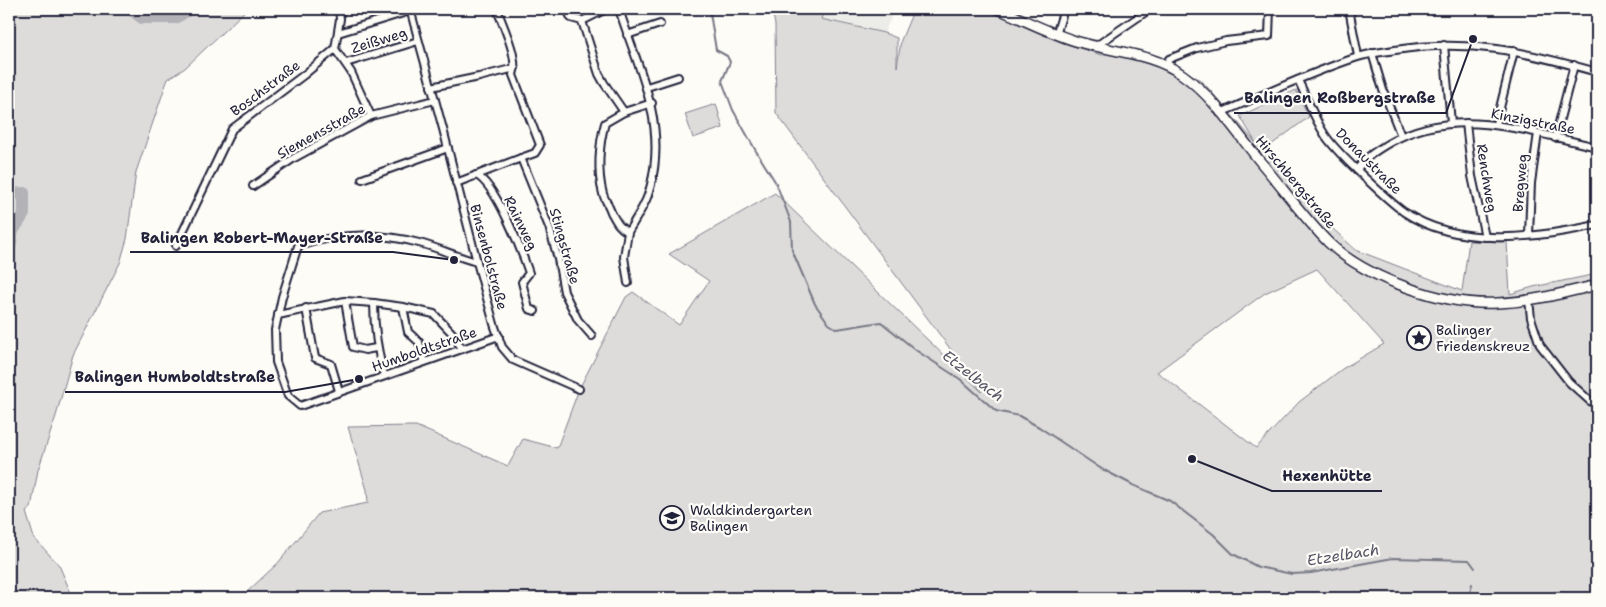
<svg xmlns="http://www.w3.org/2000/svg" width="1606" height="607" font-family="'Shantell Sans',sans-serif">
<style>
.built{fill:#ecece9}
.green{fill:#dddcdb;stroke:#807f8b;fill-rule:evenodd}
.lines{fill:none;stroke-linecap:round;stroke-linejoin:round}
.stream{stroke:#787885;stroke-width:2}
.river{stroke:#b2b2b7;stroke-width:12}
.street-casing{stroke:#22223b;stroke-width:10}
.secondary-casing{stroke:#22223b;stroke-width:12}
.street{stroke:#fdfcf7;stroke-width:6}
.secondary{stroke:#fdfcf7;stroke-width:9}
.labels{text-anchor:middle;stroke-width:4.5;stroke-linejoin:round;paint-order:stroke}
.street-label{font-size:14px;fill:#22223b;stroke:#fdfcf7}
.poi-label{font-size:14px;fill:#22223b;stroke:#fdfcf7;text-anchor:start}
.water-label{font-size:15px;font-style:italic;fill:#545466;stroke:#fdfcf7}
.leader{fill:none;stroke:#22223b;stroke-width:2}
.callout-dot{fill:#22223b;stroke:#fdfcf7;stroke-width:2}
.callout-label{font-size:15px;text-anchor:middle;font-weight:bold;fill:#22223b;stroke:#fdfcf7;stroke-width:4.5;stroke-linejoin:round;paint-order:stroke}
</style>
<rect width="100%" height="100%" fill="#fdfcf7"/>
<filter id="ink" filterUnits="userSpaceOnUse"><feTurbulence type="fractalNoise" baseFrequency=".02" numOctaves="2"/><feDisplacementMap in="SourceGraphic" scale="10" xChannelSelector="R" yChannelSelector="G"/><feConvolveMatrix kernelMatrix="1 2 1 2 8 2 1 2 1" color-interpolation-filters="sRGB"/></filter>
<g filter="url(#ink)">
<path class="built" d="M825 9H895L884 33 821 19Z"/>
<g class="green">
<path d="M9 9H247L185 68 168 79 165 87 136 172 127 239 120 263 73 355 56 416 38 470 31 508 26 512 34 538 59 565 73 598H9Z"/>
<path d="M772 9H825L821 19 884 33 897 38V67L901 40 914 9H988L1063 43 1102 55 1118 48 1173 63 1202 81 1256 143 1240 116 1296 90 1309 117 1263 151 1321 218 1356 250 1462 291 1469 241 1507 242 1510 294 1533 287 1597 274V598H245L248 591 278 563 319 513 368 503 367 490 348 427 416 426 508 466 523 439 557 448 579 389 626 297 633 292 679 325 709 281 669 254 775 193 982 392 776 113 775 25ZM1317 269 1384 344 1342 369 1299 402 1256 448 1157 372 1265 293Z"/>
<path d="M716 104 723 128 693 138 685 114Z"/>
</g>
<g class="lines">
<g class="stream">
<path d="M707 9 710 13 716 50 727 56 730 62 722 81 733 110 756 151 776 183 791 222 792 250 815 304 829 324 837 329 881 322 917 351 960 379 996 411 1019 416 1039 427 1100 468 1133 485 1170 501 1213 534 1233 554 1258 567 1292 574 1311 573 1393 558 1469 560 1475 568"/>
<path d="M1469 598 1472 584"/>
<path d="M1523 598 1557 592 1594 598"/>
</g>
<g class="river">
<path d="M130 9 142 18H175L190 9"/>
<path d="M9 194 24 193V214L13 231 9 253"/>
</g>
<defs>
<g id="street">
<path d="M410 9 443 129 477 262 494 324 502 347 513 360 579 389"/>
<path d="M497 9C503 26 519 58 513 75L540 145 535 153 521 158 549 227 558 259 564 292 578 320 592 336"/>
<path d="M567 9 571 18 582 21"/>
<path d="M606 9 582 21 599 74 604 83 624 112 605 123C599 144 597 172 603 194 605 200 609 206 611 212 616 221 619 228 628 232 635 220 644 207 648 195 670 127 639 72 619 9"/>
<path d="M1349 9 1358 56"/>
<path d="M338 33 410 11"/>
<path d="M627 35 660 24"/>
<path d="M1056 35 1064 9H1066"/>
<path d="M1444 45 1451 123"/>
<path d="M1096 46 1150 9"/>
<path d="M335 49 351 72 371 116"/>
<path d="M1372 53 1383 90 1401 136"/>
<path d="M346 63 418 41"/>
<path d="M1166 65 1169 59 1197 48 1226 41 1269 36 1270 9"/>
<path d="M1298 80C1307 98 1314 118 1325 135 1334 149 1352 165 1364 177 1377 189 1390 202 1404 212 1459 249 1536 238 1597 225"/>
<path d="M431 87 479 77 515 68"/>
<path d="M647 87 678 77"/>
<path d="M624 112 652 103"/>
<path d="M1220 113C1266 94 1311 72 1358 57 1370 53 1383 52 1395 50 1469 38 1526 52 1597 72"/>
<path d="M1466 123 1472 176 1485 237"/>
<path d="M1496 124 1514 51"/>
<path d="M1555 138 1574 65"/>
<path d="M1357 170C1364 158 1377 150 1389 143 1455 104 1529 132 1597 147"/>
<path d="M476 175C496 184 522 252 529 273L522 282 529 309 535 311"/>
<path d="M362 179 448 148"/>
<path d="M456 183 521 158"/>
<path d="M253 186 294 158 371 116 435 100"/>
<path d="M1529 235 1531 183 1538 133"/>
<path d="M176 246 232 129 305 74 335 49 340 19 339 9"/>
<path d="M477 262C457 257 439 248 419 243 378 232 338 233 298 246L282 297 275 330 276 362 288 396 300 406 499 336"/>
<path d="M628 283 624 257 628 232"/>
<path d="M1529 300 1531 318 1540 345 1569 382 1590 401 1597 405"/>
<path d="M345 301 353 347 365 350 376 348"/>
<path d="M374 303C374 329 377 350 384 375"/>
<path d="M403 307 408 332 419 342 424 361"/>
<path d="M306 308 315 358 331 364 339 391"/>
<path d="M278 315 345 301 374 303 403 307 434 314 453 334 462 349"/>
</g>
<path id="secondary" d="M998 9C1025 20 1051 34 1079 42 1113 52 1153 53 1183 75 1215 98 1238 135 1263 165 1285 191 1305 219 1329 243 1367 279 1445 306 1497 303 1531 302 1564 293 1597 285"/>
</defs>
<use href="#street" class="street-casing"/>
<use href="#secondary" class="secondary-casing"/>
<use href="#street" class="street"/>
<use href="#secondary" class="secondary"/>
</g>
</g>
<defs>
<symbol id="sight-ring" viewBox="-11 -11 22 22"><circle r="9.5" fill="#fdfcf7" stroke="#22223b" stroke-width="1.5"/><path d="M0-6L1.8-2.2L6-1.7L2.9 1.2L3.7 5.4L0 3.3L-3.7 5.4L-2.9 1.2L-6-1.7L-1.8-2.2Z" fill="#22223b"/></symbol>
<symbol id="school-ring" viewBox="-11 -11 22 22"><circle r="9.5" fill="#fdfcf7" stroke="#22223b" stroke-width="1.5"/><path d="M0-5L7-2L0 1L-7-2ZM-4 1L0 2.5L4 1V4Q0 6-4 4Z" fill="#22223b"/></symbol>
</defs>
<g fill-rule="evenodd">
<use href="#sight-ring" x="1405" y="324" width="28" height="28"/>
<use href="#school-ring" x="658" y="504" width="28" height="28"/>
</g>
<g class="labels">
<g class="street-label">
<text transform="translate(379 40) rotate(-17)" y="5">Zeißweg</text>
<text transform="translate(265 88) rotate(-37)" y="5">Boschstraße</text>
<text transform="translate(1533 121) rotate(11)" y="5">Kinzigstraße</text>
<text transform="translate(321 131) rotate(-29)" y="5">Siemensstraße</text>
<text transform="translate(1369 161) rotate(45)" y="5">Donaustraße</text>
<text transform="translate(1487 178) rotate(81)" y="5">Renchweg</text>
<text transform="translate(1296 182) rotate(50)" y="5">Hirschbergstraße</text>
<text transform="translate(1520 183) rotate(-85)" y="5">Bregweg</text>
<text transform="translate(521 223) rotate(64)" y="5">Rainweg</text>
<text transform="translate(565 246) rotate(74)" y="5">Stingstraße</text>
<text transform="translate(489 257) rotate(75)" y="5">Binsenbolstraße</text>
<text transform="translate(424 349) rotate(-19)" y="5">Humboldtstraße</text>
</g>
<g class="poi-label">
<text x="1436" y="335">Balinger<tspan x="1436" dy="16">Friedenskreuz</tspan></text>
<text x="690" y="515">Waldkindergarten<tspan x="690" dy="16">Balingen</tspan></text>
</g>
<g class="water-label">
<text transform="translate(973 376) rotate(38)" y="5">Etzelbach</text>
<text transform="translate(1343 555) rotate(-9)" y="5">Etzelbach</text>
</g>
</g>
<path class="leader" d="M1473 39L1446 113H1234M454 260L393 252H130M359 379L285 392H65M1192 459L1272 491H1382"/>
<g class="callout-dot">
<circle cx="1473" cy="39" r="5"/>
<circle cx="454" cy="260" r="5"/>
<circle cx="359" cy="379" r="5"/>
<circle cx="1192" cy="459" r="5"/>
</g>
<g class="callout-label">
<text x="1340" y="103">Balingen Roßbergstraße</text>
<text x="262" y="243">Balingen Robert-Mayer-Straße</text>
<text x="175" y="382">Balingen Humboldtstraße</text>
<text x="1327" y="481">Hexenhütte</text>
</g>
<rect width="1606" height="607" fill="none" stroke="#fdfcf7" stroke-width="30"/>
<rect x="15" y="15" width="1576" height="577" fill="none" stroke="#22223b" stroke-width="2" filter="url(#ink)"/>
</svg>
